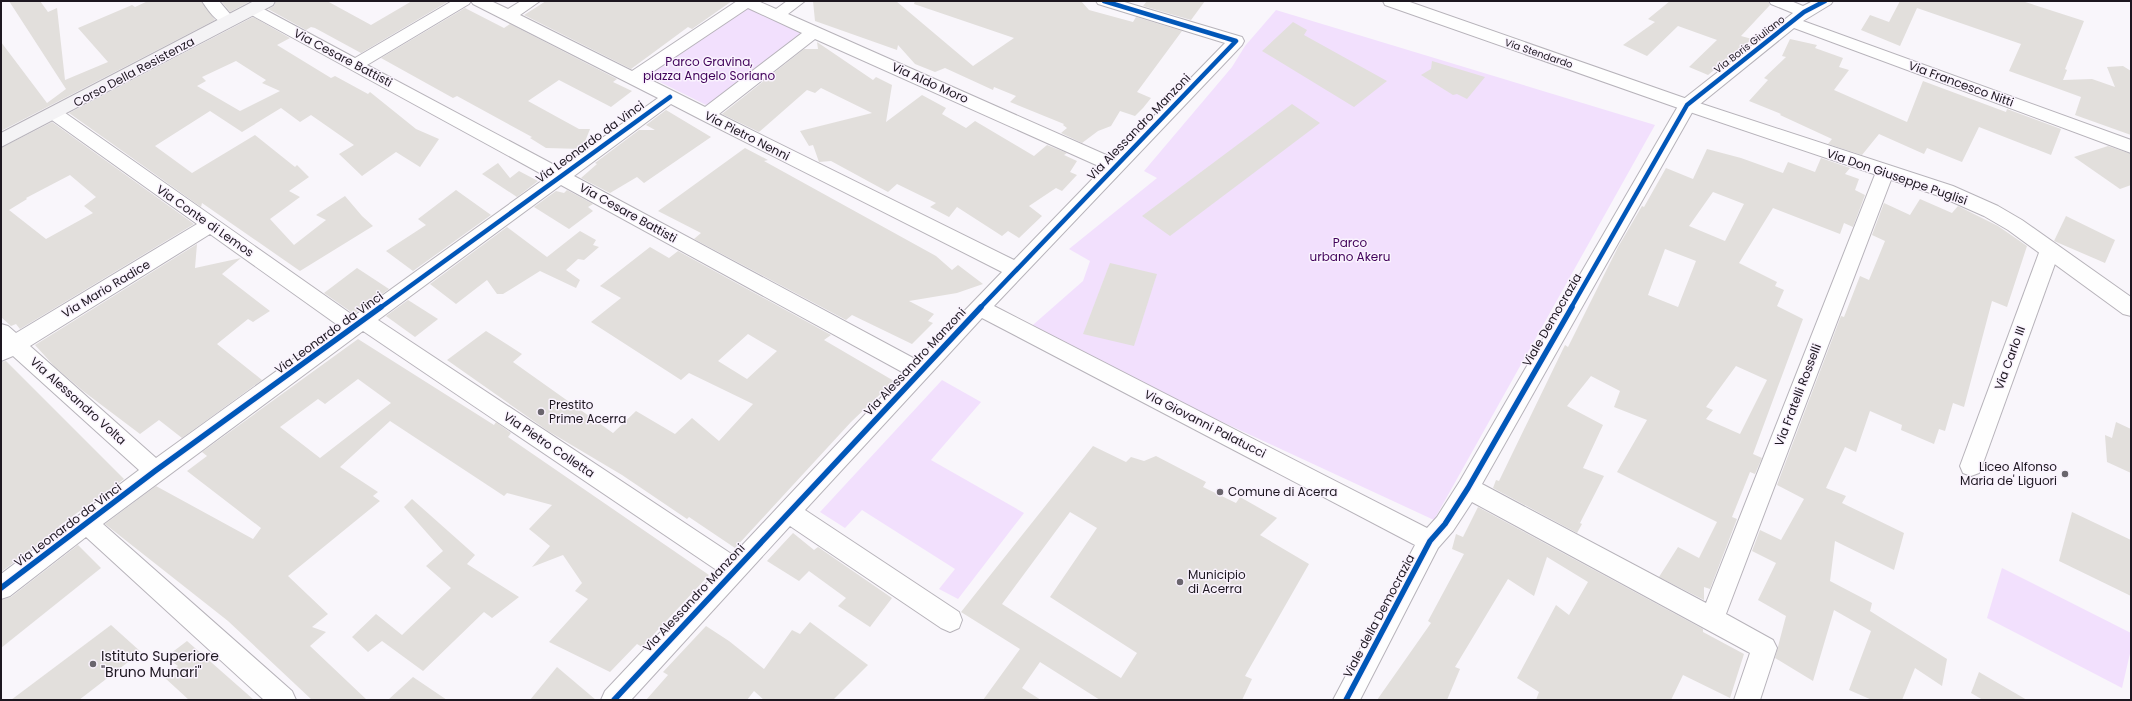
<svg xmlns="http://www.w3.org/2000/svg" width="2132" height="701" font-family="Poppins,sans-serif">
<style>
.green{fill:#f2e0fd}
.building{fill:#e2dfdc;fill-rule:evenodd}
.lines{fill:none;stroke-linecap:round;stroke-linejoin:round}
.minor-casing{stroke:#b7b3ba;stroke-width:2}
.tertiary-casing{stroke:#b7b3ba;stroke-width:2}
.secondary-casing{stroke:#b7b3ba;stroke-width:2}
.minor{fill:#fefefe;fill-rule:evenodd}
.tertiary{fill:#fefefe;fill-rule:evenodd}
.secondary{fill:#f4f3f5;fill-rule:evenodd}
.cycleway-far1-casing{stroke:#faf3fe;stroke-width:6}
.cycleway-casing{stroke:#faf3fe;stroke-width:8}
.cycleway-far1{stroke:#0057b8;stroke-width:4.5}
.cycleway{stroke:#0057b8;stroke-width:5.5}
.poi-dot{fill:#6a656d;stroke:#faf3fe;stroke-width:1.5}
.labels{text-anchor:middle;stroke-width:3;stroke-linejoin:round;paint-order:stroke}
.far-street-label{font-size:10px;fill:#1d1720;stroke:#faf3fe}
.street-label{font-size:12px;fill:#1d1720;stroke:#faf3fe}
.park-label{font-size:12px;fill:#41025a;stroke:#faf3fe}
.poi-label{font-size:12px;fill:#1d1720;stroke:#faf3fe;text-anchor:start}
.near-poi-label{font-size:14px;fill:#1d1720;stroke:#faf3fe;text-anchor:start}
</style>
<rect width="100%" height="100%" fill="#f9f6fb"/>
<g class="green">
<path d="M746 6 805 31 708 106 648 76Z"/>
<path d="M1276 10 1655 125 1434 520 1026 331 1083 281 1090 261 1069 249 1157 178 1144 171 1232 67 1245 46Z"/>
<path d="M942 380 981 402 931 460 1024 513 958 599 939 589 955 569 862 510 845 528 820 512Z"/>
<path d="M2002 568 2131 633V649L2122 688 1987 618Z"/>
</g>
<g class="building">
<path d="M9 1H40L48 12 57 8 65 80 108 62 78 28 132 5 135 7 148 1H201L215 20 1 131V42L47 103 66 89Z"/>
<path d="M221 1H251L230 12Z"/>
<path d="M276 1H327L371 25 412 1H449L361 53 315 28 311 27 306 30 268 9 274 6Z"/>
<path d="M546 1H732L692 29 688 27 631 69 524 15Z"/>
<path d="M813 1H896L973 66 1014 38 914 4 915 1H1081L1089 10 1133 22 1136 17 1182 31 1137 92 1151 98 1143 108 1135 116 1120 111 1111 126 1098 131 1082 143 1061 133 1067 128 1063 125 1064 124 1010 102 1016 96 994 87 993 90 945 68 935 72 915 64 898 45 897 50 815 21Z"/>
<path d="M1147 1H1205L1191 20 1143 6Z"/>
<path d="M1670 1H1768L1770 5 1741 36 1752 39 1708 75 1689 67 1717 40 1678 26 1647 56 1623 45 1655 22 1648 19Z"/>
<path d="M1900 1H2022L2084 21 2065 69 2067 70 2063 80 2092 79 2115 87 2107 67 2123 66 2131 71V135L2075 115 2081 97 2009 71 2021 44 1917 8 1900 46 1861 30 1870 15 1889 22Z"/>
<path d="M465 8 504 28 510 24 617 79 613 82 632 91 611 107 559 80 528 101 579 129H590L582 149 546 148 530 138 532 137 457 96 453 98 381 58Z"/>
<path d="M253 17 290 38 277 45 331 78 335 76 368 94 370 92 416 129 439 139 420 167 396 152 362 176 339 154 354 145 311 115 300 122 281 108 242 132 210 111 155 146 192 173 255 135 295 167 297 165 309 177 289 191 300 197 270 219 294 245 326 220 316 215 345 196 362 216 373 226 300 271 202 203 201 207 69 113ZM236 61 266 80 262 83 280 91 240 111 197 86 206 81 202 77Z"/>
<path d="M1293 22 1307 30 1304 35 1387 81 1354 107 1262 51Z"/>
<path d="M1790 39 1817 45 1815 48 1843 58 1839 67 1849 70 1834 90 1907 122 1923 81 2006 112 2007 109 2061 129 2051 155 1979 127 1962 162 1927 148 1924 154 1879 134 1862 155 1828 144 1832 139 1780 115 1781 114 1749 101 1768 80 1764 78 1786 57 1782 56Z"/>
<path d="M817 42 873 80 876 77 892 85 886 122 922 95 946 108 942 114 966 128 975 121 1034 156 1047 145 1067 153 1064 155 1077 161 1070 172 1077 175 1062 191 1056 188 1029 206 1042 216 1019 238 1008 231 1002 236 957 207 949 217 930 207 936 203 897 184 888 192 831 161 819 162 813 145 809 146 800 131 872 113 821 88 815 93 807 90 759 132 722 114 804 49H818Z"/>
<path d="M1432 61 1485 77 1467 99 1457 94 1453 95 1421 75 1431 69Z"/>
<path d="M1292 104 1320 123 1170 236 1142 216Z"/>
<path d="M666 110 711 137 644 183 637 177 610 193 581 178 597 164 595 163 639 130H655L646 125Z"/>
<path d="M52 122 194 224 20 329 16 324 11 326 1 317V148ZM70 175 96 197 84 206 93 213 46 239 9 210 27 199 26 198Z"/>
<path d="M2108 146 2131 154V185L2120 189 2074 157Z"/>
<path d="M745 148 768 160 764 161 936 256 952 270 958 265 983 284 957 293 909 301 934 314 928 321 933 323 912 344 852 315 846 320 694 239 701 233 658 211Z"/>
<path d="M1707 149 1741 158 1783 173 1788 162 1815 172 1821 158 1850 168 1845 174 1859 179 1855 190 1865 195 1853 227 1844 223 1840 234 1773 208 1739 263 1777 282 1775 286 1784 290 1777 306 1803 319 1753 454 1762 458 1755 474 1750 472 1732 517 1737 519 1710 589 1704 587V600L1659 577 1678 547 1699 558 1717 522 1617 472 1647 420 1614 407 1620 391 1591 376 1567 406 1603 425 1583 468 1604 476 1580 523 1582 524 1577 533 1493 488 1496 480 1499 481 1565 345 1568 347 1618 247 1642 206 1644 207 1666 168 1693 179ZM1713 192 1744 204 1725 241 1689 226ZM1665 249 1696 261 1678 307 1648 295ZM1736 366 1767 380 1740 434 1706 419 1713 410 1706 407Z"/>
<path d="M498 163 510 178 519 171 538 181 517 197 482 174Z"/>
<path d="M456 190 491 215 413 271 386 251 426 225 418 219Z"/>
<path d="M567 190 593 204 588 207 593 211 569 229 534 207 556 191 564 193Z"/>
<path d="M1920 199 1952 213 1958 206 1998 226 2027 246 2007 307 1992 301 1964 407 1953 403 1945 431 1939 429 1934 444 1901 430 1902 425 1870 411 1856 452 1845 447 1826 488 1846 496 1842 503 1904 533 1894 570 1835 541 1830 581 1872 603 1870 611 1947 659 1942 686 1915 668 1902 700H1872L1849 690 1871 631 1834 610 1813 681 1775 658 1786 616 1758 600 1776 563 1752 551 1760 530 1781 540 1804 499 1777 485 1841 316 1844 317 1860 276 1869 280 1885 241 1872 235 1884 203 1910 215Z"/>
<path d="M2066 216 2115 240 2105 263 2054 241Z"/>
<path d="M507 227 547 257 580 231 596 240 593 245 599 247 584 260 578 259 566 270 580 280 576 288 540 271 503 294H497L487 280 456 304 430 284Z"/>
<path d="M197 244 195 268 241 258 222 274 270 311 253 322 248 319 217 344 262 380 182 438 159 420 140 434 83 391 54 366 35 345Z"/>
<path d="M650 247 669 258 678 251 831 335 824 340 894 381 851 422 735 548 689 517 687 519 622 475 548 431 447 360 486 331 522 354 513 362 613 433 636 411 675 434 692 418 719 441 753 404 689 373 681 380 591 322 621 298 600 286ZM748 334 777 351 747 379 718 361Z"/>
<path d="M1110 263 1157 274 1134 346 1083 334Z"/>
<path d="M357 268 389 289 354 314 324 293Z"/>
<path d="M408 300 438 319 415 337 386 316Z"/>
<path d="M358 339 494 425 496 422 511 433 508 437 709 575 642 647 637 644 610 672 549 642 588 599 575 591 582 583 563 555 532 567 550 546 529 529 552 505 507 493 504 496 390 421 340 467 378 492 373 496 380 501 288 576 328 614 312 627 326 632 310 646 367 700H312L228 621 105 524 156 486 253 539 261 528 187 471 207 456 202 452ZM358 379 391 403 320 458 280 427 318 399 325 404Z"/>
<path d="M6 361 124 479 59 526 60 528 1 572V362Z"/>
<path d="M2116 422 2131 429V473L2107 462 2105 435 2112 438Z"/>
<path d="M1093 446 1126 462 1131 457 1144 461 1156 456 1206 482 1203 487 1236 503 1240 497 1277 518 1260 535 1309 564 1245 676 1252 679 1242 700H1100L1040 662 1022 688 1041 700H983L1020 649 961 612ZM1070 512 1097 528 1050 597 1137 653 1121 678 1002 604Z"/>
<path d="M412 499 475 555 467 564 519 597 492 618 484 612 423 671 382 641 368 652 352 637 376 614 402 635 451 588 426 566 443 551 404 507Z"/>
<path d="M1478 507 1703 629V632L1744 654 1730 698 1683 675 1671 700H1536L1539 692 1517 678 1556 605 1569 615 1588 582 1547 557 1534 596 1508 579 1455 667 1460 669 1447 700H1377L1431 623 1428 621 1464 554 1452 549 1456 534 1463 537Z"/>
<path d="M2072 512 2131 540V596L2059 561Z"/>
<path d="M793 533 814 550 818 547 892 598 870 627 838 606 846 598 809 571 799 581 767 561Z"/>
<path d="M78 545 101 568 1 648V600L11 597Z"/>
<path d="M810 622 868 665 833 700H764L754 691 747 700H646L668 675 663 672 706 626 729 641 764 669 792 630 800 634Z"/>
<path d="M111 625 141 652 79 700H11Z"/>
<path d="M187 641 254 700H189L164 677 178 666 166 657Z"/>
<path d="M557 667 596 700H530Z"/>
<path d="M1979 672 2027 700H1983L1971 693Z"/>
<path d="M413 677 447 700H388Z"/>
</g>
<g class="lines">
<defs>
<g id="minor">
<path d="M202 1H219L236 21 234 24C220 28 209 12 202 1Z"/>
<path d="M452 1H471L469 4 367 65 560 168 658 98 473 4 471 1H491L508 9 521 1H540L520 15 632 71 737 1H758L776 9 787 1H805L788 14 1113 158 1225 43 1098 4 1096 1H1121L1242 37 1244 41 1242 45 994 306 1427 528 1437 517 1460 481 1681 101 1793 13 1771 4 1769 1H1791L1803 6 1813 1H1833L1831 4 1803 21 2131 140V153L1794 28 1694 109 1482 484 1706 603 1876 172 1878 168 1885 166 1892 168 1894 172 1726 614 1773 640 1777 648 1760 700H1734L1750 653 1472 502 1453 531 1438 548 1360 700H1333L1415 545 982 318 805 510 959 612 962 620 959 628 950 632 941 628 790 526 631 700H601L605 691 718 571 363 331 103 524 292 691 296 700H264L86 537 10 596 1 599V574L139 470 13 356 1 361V324L8 326 16 333 197 224 49 118 46 114 49 110 55 108 61 110 354 316 547 177 246 12 244 9 246 6H258L355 58ZM748 8 802 33 705 107 645 77ZM815 39 1103 168 1014 260 719 114ZM671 104 700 119 1002 272 917 360 574 176ZM561 185 904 373 733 555 378 320ZM210 234 339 326 156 458 30 346Z"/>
<path d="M2050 243 2057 245 2060 250 1982 466 1979 473 1971 476 1963 473 1960 466 2040 250 2043 245Z"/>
</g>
<path id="tertiary" d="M1383 1H1407L1693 101 1953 186 1998 206 2022 220 2131 297V316L2123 314 2008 230 1984 216 1939 196 1681 109 1385 5Z"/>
<path id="secondary" d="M254 1H275L273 5 1 147V133Z"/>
</defs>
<use href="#minor" class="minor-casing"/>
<use href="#tertiary" class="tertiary-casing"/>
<use href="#secondary" class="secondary-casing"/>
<use href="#minor" class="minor"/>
<use href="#tertiary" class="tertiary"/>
<use href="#secondary" class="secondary"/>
<defs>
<g id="cycleway-far1">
<path d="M380 308 670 97"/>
<path d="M980 308 1236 41 1104 1"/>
<path d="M1571 308 1687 105 1804 12 1825 1"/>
</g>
<g id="cycleway">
<path d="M1 588 155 471 381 307"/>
<path d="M614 700 981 307"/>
<path d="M1346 700 1430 541 1445 524 1468 488 1572 307"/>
</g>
</defs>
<use href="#cycleway-far1" class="cycleway-far1-casing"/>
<use href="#cycleway" class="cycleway-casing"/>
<use href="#cycleway-far1" class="cycleway-far1"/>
<use href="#cycleway" class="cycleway"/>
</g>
<g class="poi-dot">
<circle cx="541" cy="412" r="4"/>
<circle cx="2065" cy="474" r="4"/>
<circle cx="1220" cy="492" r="4"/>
<circle cx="1180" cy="582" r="4"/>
<circle cx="93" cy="664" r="4"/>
</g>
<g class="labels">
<g class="far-street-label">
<text transform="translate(1749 44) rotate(-38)" y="4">Via Boris Giuliano</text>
<text transform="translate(1539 53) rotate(19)" y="4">Via Stendardo</text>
</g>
<g class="street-label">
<text transform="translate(343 58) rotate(28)" y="4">Via Cesare Battisti</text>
<text transform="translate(134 72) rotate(-28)" y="4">Corso Della Resistenza</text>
<text transform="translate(930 83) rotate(24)" y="4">Via Aldo Moro</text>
<text transform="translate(1961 84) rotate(20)" y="4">Via Francesco Nitti</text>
<text transform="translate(1139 127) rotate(-46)" y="4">Via Alessandro Manzoni</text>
<text transform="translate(747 136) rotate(27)" y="4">Via Pietro Nenni</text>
<text transform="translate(590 142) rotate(-36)" y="4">Via Leonardo da Vinci</text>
<text transform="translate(1897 177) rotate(19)" y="4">Via Don Giuseppe Puglisi</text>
<text transform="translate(628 213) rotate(29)" y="4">Via Cesare Battisti</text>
<text transform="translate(205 221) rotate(35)" y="4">Via Conte di Lemos</text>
<text transform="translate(106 289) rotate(-31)" y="4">Via Mario Radice</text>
<text transform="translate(1552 320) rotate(-60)" y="4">Viale Democrazia</text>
<text transform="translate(329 333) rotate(-36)" y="4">Via Leonardo da Vinci</text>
<text transform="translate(2010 358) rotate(-70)" y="4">Via Carlo III</text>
<text transform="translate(915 362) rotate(-47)" y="4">Via Alessandro Manzoni</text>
<text transform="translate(1798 395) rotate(-69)" y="4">Via Fratelli Rosselli</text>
<text transform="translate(78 401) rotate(42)" y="4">Via Alessandro Volta</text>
<text transform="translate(1205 424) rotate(27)" y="4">Via Giovanni Palatucci</text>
<text transform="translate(549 445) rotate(34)" y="4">Via Pietro Colletta</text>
<text transform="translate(68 525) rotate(-37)" y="4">Via Leonardo da Vinci</text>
<text transform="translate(694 598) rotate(-47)" y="4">Via Alessandro Manzoni</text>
<text transform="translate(1379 616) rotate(-62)" y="4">Viale della Democrazia</text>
</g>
<g class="park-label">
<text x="709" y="66">Parco Gravina,<tspan x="709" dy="14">piazza Angelo Soriano</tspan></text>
<text x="1350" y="247">Parco<tspan x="1350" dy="14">urbano Akeru</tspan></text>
</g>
<g class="poi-label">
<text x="549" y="409">Prestito<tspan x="549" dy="14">Prime Acerra</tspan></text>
<text x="2057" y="471" text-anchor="end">Liceo Alfonso<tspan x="2057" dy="14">Maria de' Liguori</tspan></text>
<text x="1228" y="496">Comune di Acerra</text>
<text x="1188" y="579">Municipio<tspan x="1188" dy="14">di Acerra</tspan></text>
</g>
<g class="near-poi-label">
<text x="101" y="661">Istituto Superiore<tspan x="101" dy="16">"Bruno Munari"</tspan></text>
</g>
</g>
<rect width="2132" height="701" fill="none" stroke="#1d1720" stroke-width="4"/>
</svg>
